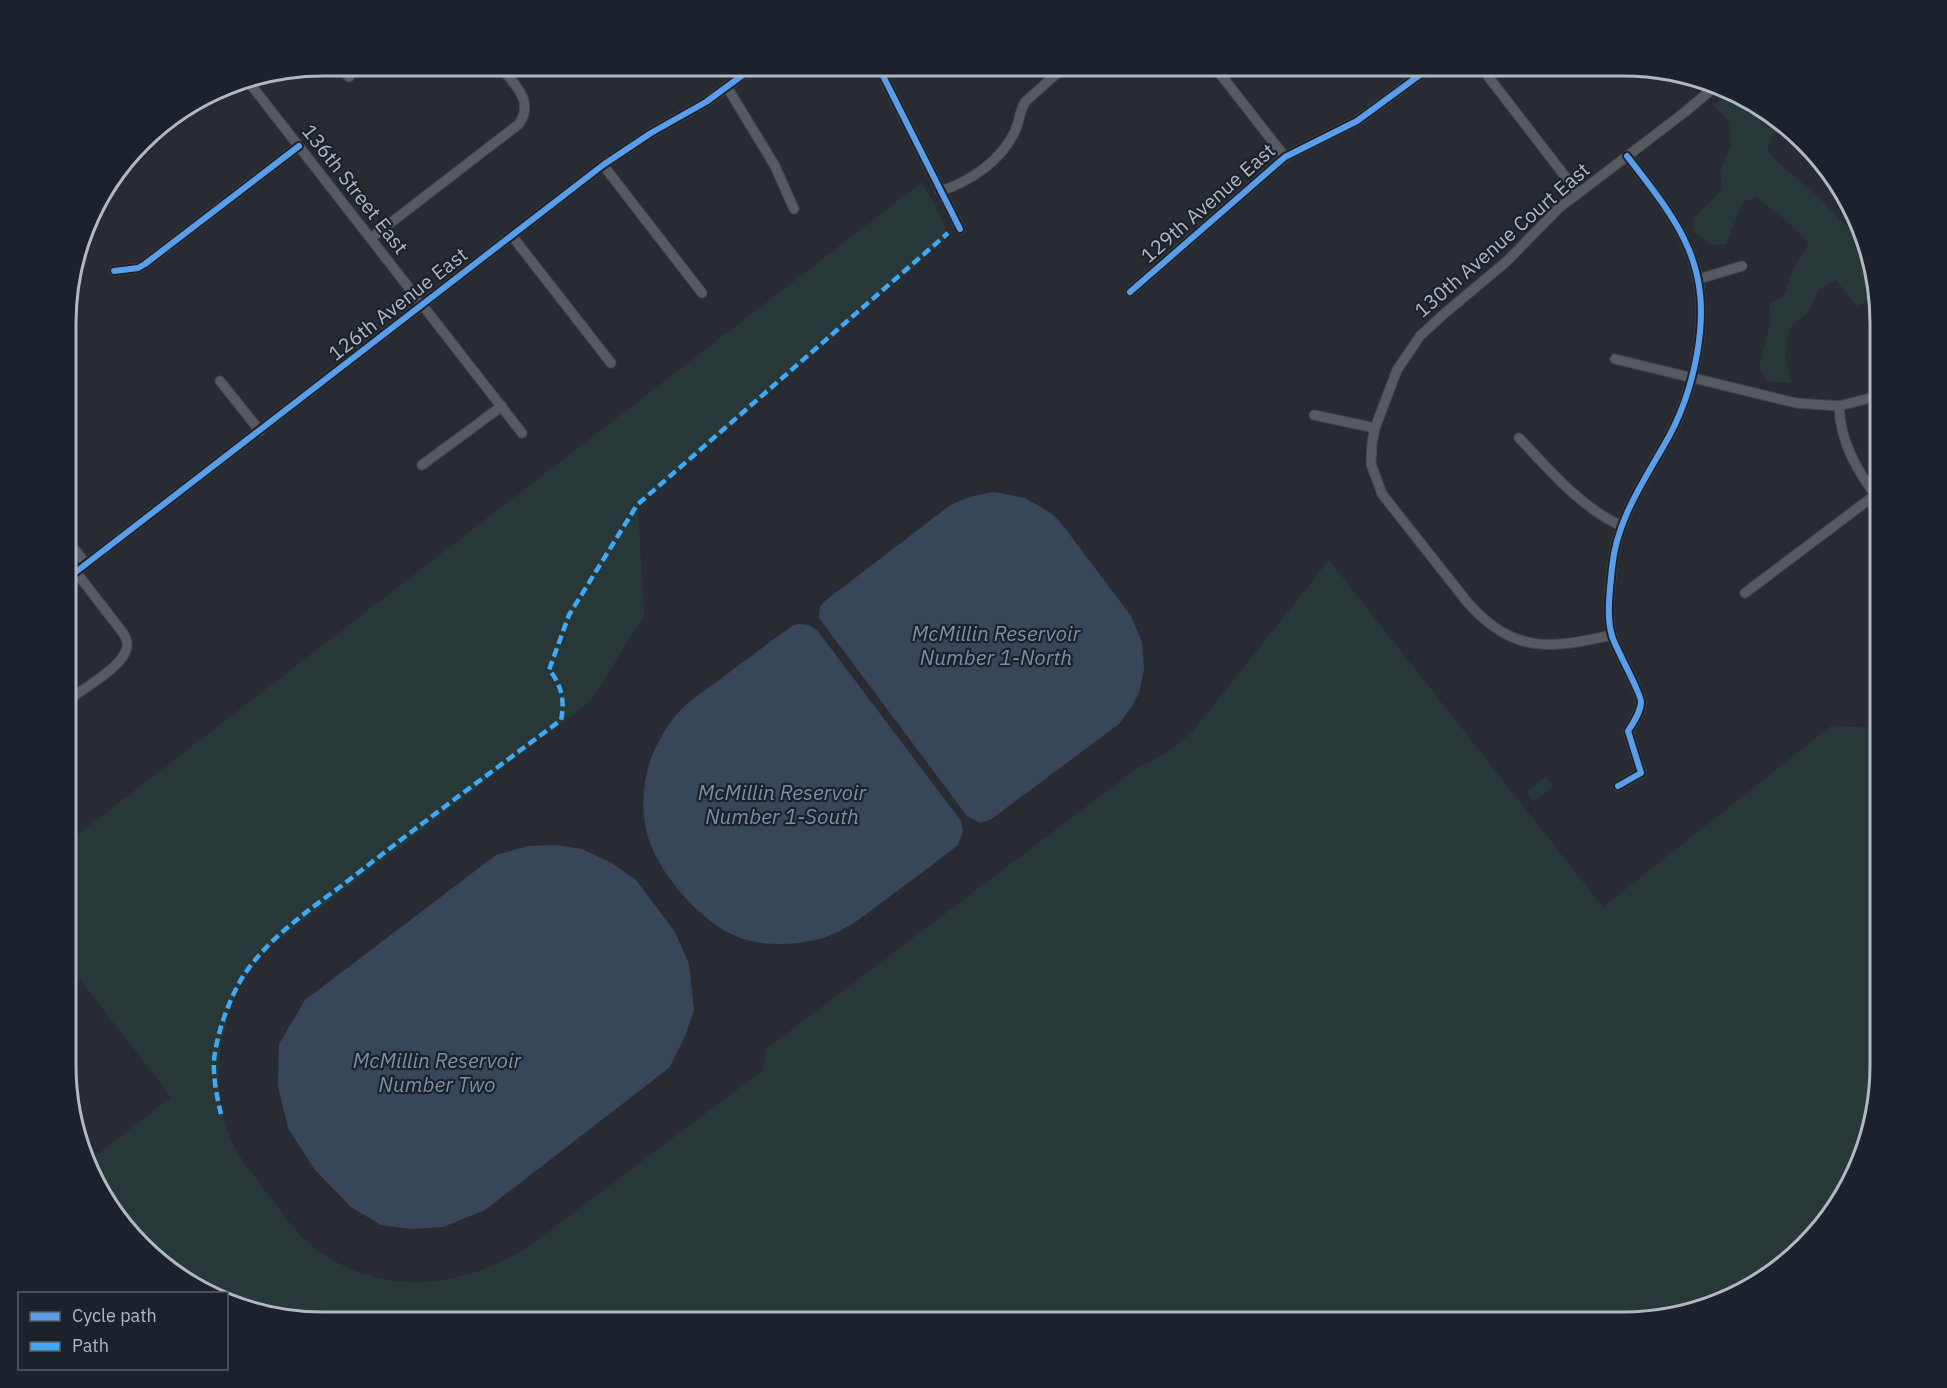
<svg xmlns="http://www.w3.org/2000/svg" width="1947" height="1388" font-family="'IBM Plex Sans',sans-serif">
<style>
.green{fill:#283738}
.water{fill:#38465a}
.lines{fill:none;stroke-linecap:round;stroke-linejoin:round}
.minor-casing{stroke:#44474c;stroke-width:11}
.minor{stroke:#575a61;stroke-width:9}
.quiet{stroke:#3fa9f5;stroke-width:4.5;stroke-dasharray:9 4.5;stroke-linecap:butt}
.cycleway-casing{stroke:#1c222c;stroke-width:10}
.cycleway{stroke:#5a9eea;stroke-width:6}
.labels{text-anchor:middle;stroke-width:4.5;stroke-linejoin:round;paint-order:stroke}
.street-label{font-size:20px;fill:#b2b8c3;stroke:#1c222c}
.water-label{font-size:21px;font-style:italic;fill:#7c8ea8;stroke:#1c222c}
.rim{fill:none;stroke:#b2b8c3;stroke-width:3}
</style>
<rect width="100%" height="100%" fill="#282c32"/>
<g class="green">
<path d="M1728 91 1781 119 1785 125 1771 136 1767 150 1777 161 1817 196 1863 243 1876 289 1872 298 1857 306 1836 280 1818 290 1809 311 1789 329 1785 355 1792 383 1766 381 1759 366 1771 320 1769 304 1783 297 1792 272 1809 243 1788 222 1756 197 1743 202 1726 244 1711 245 1694 231 1693 219 1722 189 1720 171 1731 146 1729 122 1713 105Z"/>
<path d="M922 182 942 219 948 237 638 506 644 615 591 701 272 945C260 958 247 972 239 988 233 997 231 1008 228 1018 215 1059 214 1101 232 1142 241 1161 255 1177 268 1194 283 1214 298 1237 319 1251 383 1297 460 1288 525 1249L763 1070 766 1049 1140 766C1161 758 1174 748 1191 733L1329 560 1603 907 1831 726 1880 728V1081L1867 1148 1828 1222 1738 1295 1624 1322 307 1321 240 1308 227 1301 226 1294 213 1293 166 1269 100 1193 89 1161 171 1097 68 964V842Z"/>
<path d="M1546 776 1554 786 1534 802 1526 792Z"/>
</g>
<g class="water">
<path d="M995 492 1025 498 1051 513 1061 523 1131 616 1142 642 1144 669 1139 693 1132 706 1119 724 990 820 980 823 967 816 819 618 820 607 825 601 949 506C964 498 978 494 995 492Z"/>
<path d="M799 624 809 625 817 630 961 821 963 831 958 845C935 863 912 880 889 897 867 913 846 932 819 939 795 945 762 947 738 937 702 923 664 879 650 843 639 813 642 773 657 745 664 731 674 715 686 705 696 696 708 688 719 680 743 662 767 644 792 626Z"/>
<path d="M556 845 582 849 612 863 636 880 675 932 689 964 694 1010 685 1036 669 1068 485 1210 443 1227 412 1229 381 1225 351 1207 315 1170 288 1128 278 1086 279 1044 305 1000 496 855 528 846Z"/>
</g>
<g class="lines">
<defs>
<g id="minor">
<path d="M340 66 349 77"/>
<path d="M878 66 960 229"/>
<path d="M1214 66 1285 157"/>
<path d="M1480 66 1578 193"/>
<path d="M248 81 522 433"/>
<path d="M727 87 775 166 794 209"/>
<path d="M603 165 702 293"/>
<path d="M940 191C970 182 1002 160 1015 131 1020 121 1019 110 1026 101L1062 69"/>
<path d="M512 236 611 363"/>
<path d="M371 238 519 124C535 101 514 84 500 66"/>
<path d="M114 271 138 268 145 264 299 146"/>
<path d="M1699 279 1742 266"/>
<path d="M1130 292 1285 157 1357 121 1432 66"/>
<path d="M1615 359 1796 403 1839 406 1870 398 1880 393"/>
<path d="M220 381 260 431"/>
<path d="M1839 406C1840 442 1858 473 1880 501"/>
<path d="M1314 415 1375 428 1372 443 1371 464 1382 494 1468 603C1514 654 1550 649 1612 635"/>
<path d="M1375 428 1397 370 1420 336 1445 313 1506 262 1559 208 1685 112 1717 85"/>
<path d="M1519 438C1551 471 1578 505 1621 526"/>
<path d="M422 465 502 406"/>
<path d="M68 541 86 564"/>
<path d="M68 578 603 165 651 133 706 102 755 66"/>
<path d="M1745 593 1875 495"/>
<path d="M1876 661 1880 656"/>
<path d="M68 700C83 689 126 665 127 646 128 640 124 634 120 629L76 572"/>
<path d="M1618 786 1641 773 1628 731C1633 723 1641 712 1641 702 1642 695 1616 649 1612 636 1606 616 1610 589 1612 568 1616 523 1641 485 1663 447 1681 417 1691 388 1697 354 1713 264 1679 223 1627 156"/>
</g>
</defs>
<use href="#minor" class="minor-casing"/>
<use href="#minor" class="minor"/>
<path class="quiet" d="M221 1114C217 1097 213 1078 214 1060 217 1033 228 1002 242 978 268 937 311 909 349 880 419 825 490 773 561 720 565 703 562 684 549 670L569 615 637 505 948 233"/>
<defs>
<g id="cycleway">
<path d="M878 66 960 229"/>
<path d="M114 271 138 268 145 264 299 146"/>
<path d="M1130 292 1285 157 1357 121 1432 66"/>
<path d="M68 578 603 165 651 133 706 102 755 66"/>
<path d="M1618 786 1641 773 1628 731C1633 723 1641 712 1641 702 1642 695 1616 649 1612 636 1606 616 1610 589 1612 568 1616 523 1641 485 1663 447 1681 417 1691 388 1697 354 1713 264 1679 223 1627 156"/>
</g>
</defs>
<use href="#cycleway" class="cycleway-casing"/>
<use href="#cycleway" class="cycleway"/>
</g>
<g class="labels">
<g class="street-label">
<text transform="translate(355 189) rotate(52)" y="7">136th Street East</text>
<text transform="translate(1208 203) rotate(-41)" y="7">129th Avenue East</text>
<text transform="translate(1502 240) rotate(-41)" y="7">130th Avenue Court East</text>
<text transform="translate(398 304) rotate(-38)" y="7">126th Avenue East</text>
</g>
<g class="water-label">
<text x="996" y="641">McMillin Reservoir<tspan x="996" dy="24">Number 1-North</tspan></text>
<text x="782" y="800">McMillin Reservoir<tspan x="782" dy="24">Number 1-South</tspan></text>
<text x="437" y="1068">McMillin Reservoir<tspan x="437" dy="24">Number Two</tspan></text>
</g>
</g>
<path d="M0 0H1947V1388H0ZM323 76H1623A247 247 0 0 1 1870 323V1065A247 247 0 0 1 1623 1312H323A247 247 0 0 1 76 1065V323A247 247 0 0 1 323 76Z" fill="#1c222c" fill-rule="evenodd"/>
<path class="rim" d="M323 76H1623A247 247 0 0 1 1870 323V1065A247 247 0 0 1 1623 1312H323A247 247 0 0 1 76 1065V323A247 247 0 0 1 323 76Z"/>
<rect x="18" y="1292" width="210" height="78" fill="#1c222c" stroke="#585e68" stroke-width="1.5"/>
<rect x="30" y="1312" width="30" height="9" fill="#5a9eea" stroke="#585e68" stroke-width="1.5"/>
<text x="72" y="1322" font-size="18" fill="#b2b8c3">Cycle path</text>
<rect x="30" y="1342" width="30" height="9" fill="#3fa9f5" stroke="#585e68" stroke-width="1.5"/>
<text x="72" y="1352" font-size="18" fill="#b2b8c3">Path</text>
</svg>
